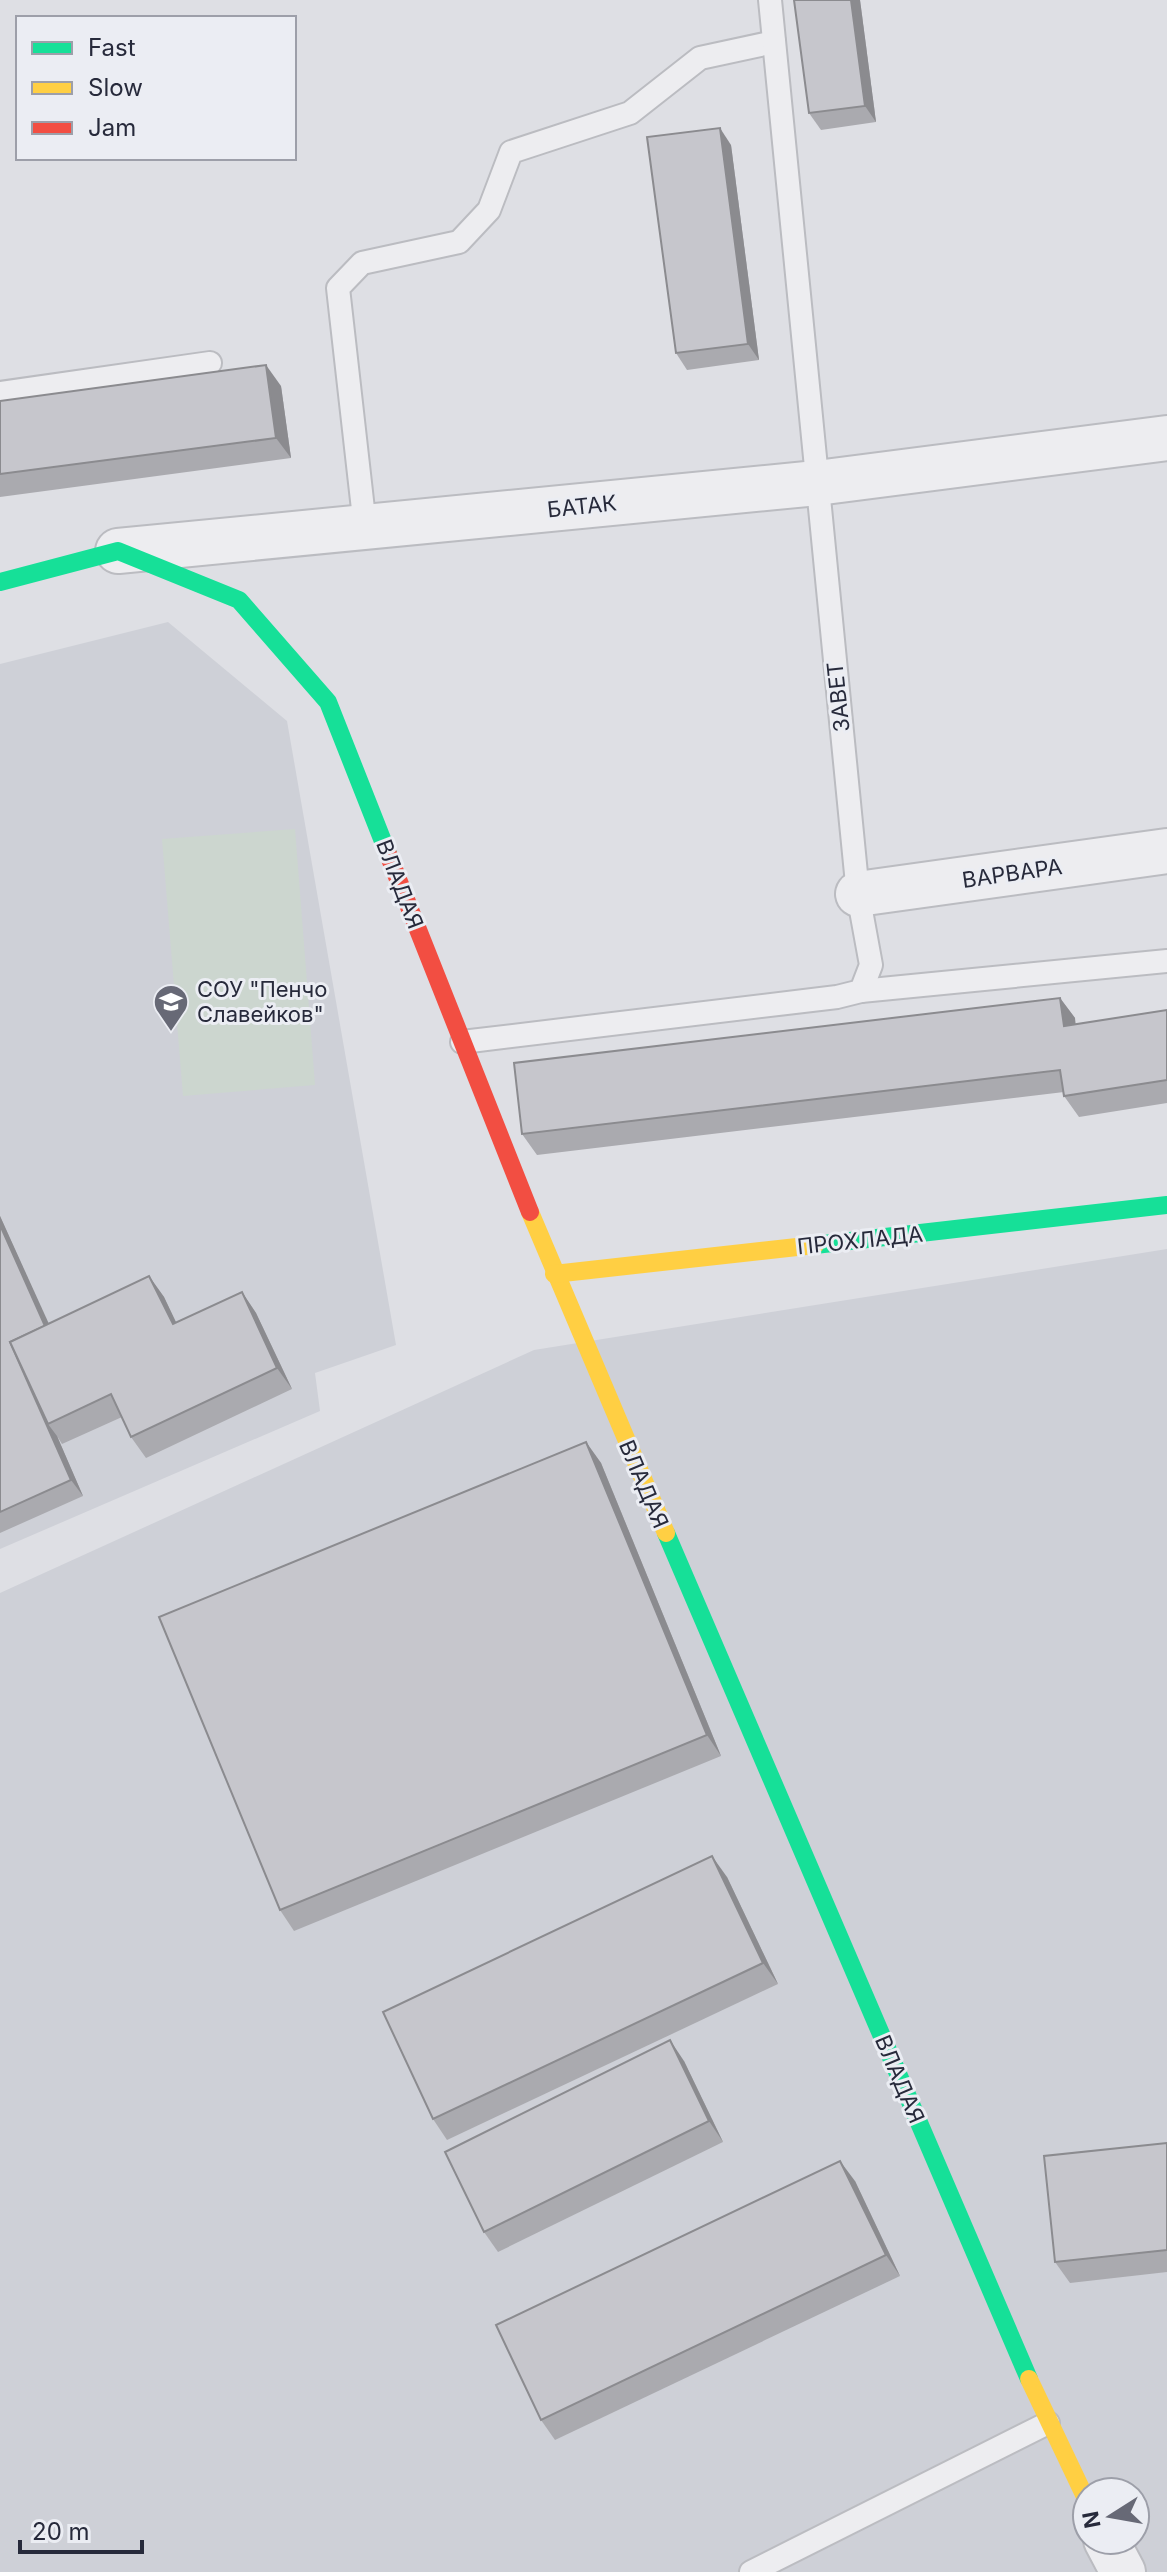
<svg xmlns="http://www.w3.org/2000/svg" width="1167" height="2572" font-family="Inter,sans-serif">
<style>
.built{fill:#ced0d7;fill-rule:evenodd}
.green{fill:#ccd6cf}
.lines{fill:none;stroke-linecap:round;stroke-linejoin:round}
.lane-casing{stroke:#bbbcc1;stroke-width:26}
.street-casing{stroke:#bbbcc1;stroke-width:48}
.lane{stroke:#ededf0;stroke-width:22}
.street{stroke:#ededf0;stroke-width:44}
.fast{stroke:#16e098;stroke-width:18}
.slow{stroke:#ffcf43;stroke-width:18}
.jam{stroke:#f24e42;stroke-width:18}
.wall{fill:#aaaaaf}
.shaded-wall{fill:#8b8b8f}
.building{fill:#c6c6cc;stroke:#8b8b8f;stroke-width:2}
.labels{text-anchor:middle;stroke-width:6;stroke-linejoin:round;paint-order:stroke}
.street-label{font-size:22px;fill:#272a3b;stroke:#ebedf3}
.poi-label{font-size:22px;fill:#272a3b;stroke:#ebedf3;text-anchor:start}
</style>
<rect width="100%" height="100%" fill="#dedfe4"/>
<g class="built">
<path d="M168 622 287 721 396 1345 315 1373 320 1411 0 1549V664Z"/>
<path d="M1167 1249V2572H0V1593L534 1350ZM1087 2492H1135V2540H1087Z"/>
</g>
<path class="green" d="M295 829 315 1085 183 1096 162 839Z"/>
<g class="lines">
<defs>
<g id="lane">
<path d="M0 393 210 363"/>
<path d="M365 527 338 288 362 263 459 242 489 210 511 152 630 113 700 58 774 42"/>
<path d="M861 991 1167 961"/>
<path d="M462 1042 837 997 861 991 871 965 858 894 770 0"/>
<path d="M751 2572 1048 2423"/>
</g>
<g id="street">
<path d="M118 551 817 483 1167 438"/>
<path d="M858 894 1167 851"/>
<path d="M1106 2540 1123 2572"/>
</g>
</defs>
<use href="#lane" class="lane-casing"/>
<use href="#street" class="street-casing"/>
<use href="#lane" class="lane"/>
<use href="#street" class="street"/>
<g class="fast">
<path d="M0 582 118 551 239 600 328 702 388 854"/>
<path d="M815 1245 1167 1205"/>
<path d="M666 1533 1029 2379"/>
</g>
<g class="slow">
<path d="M530 1212 666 1533"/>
<path d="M554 1274 815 1245"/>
<path d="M1029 2379 1087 2501"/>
</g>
<path class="jam" d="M388 854 530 1212"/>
</g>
<g class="wall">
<path d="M794 0H860L876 122 821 130 809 113Z"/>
<path d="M731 145 759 360 687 370 676 353Z"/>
<path d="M281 386 291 458 0 497V401Z"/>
<path d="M1060 998 1075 1018V1024L1167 1010V1103L1079 1117 1064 1096V1092L537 1155 522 1134Z"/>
<path d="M0 1216 48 1324 149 1276 164 1297 176 1323 242 1292 256 1313 292 1389 146 1458 131 1437 122 1417 62 1444 57 1436 83 1496 0 1533Z"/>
<path d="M586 1442 601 1463 721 1756 294 1931 280 1910Z"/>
<path d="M727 1877 778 1984 447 2140 433 2119Z"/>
<path d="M684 2061 723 2142 498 2252 484 2232Z"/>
<path d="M1167 2143V2272L1070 2283 1055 2262Z"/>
<path d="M855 2181 900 2276 555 2440 541 2420Z"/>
</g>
<g class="shaded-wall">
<path d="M851 0H860L876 122 865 106Z"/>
<path d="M720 128 731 145 759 360 748 344Z"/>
<path d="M266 365 281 386 291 458 276 438Z"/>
<path d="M1060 998 1075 1018 1078 1047 1064 1026Z"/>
<path d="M0 1216 59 1346 47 1330 0 1225Z"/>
<path d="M149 1276 164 1297 187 1345 173 1324Z"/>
<path d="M242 1292 256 1313 292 1389 277 1368Z"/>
<path d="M13 1346 48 1424 57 1436 83 1496 71 1480Z"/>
<path d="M586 1442 601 1463 721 1756 707 1735Z"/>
<path d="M712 1856 727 1877 778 1984 763 1963Z"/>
<path d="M670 2040 684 2061 723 2142 709 2121Z"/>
<path d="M840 2161 855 2181 900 2276 886 2255Z"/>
</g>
<g class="building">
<path d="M794 0H851L865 106 809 113Z"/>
<path d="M720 128 748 344 676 353 647 137Z"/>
<path d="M266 365 276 438 0 474V401Z"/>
<path d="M1060 998 1064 1026 1167 1010V1080L1064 1096 1060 1070 522 1134 514 1063Z"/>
<path d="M0 1225 45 1326 10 1342 71 1480 0 1512Z"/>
<path d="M149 1276 173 1324 242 1292 277 1368 131 1437 111 1394 48 1424 10 1342Z"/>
<path d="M586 1442 707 1735 280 1910 159 1617Z"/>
<path d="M712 1856 763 1963 433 2119 383 2012Z"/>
<path d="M670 2040 709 2121 484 2232 445 2152Z"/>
<path d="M1167 2143V2250L1055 2262 1044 2156Z"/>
<path d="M840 2161 886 2255 541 2420 496 2325Z"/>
</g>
<defs>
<symbol id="school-pin" viewBox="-11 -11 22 30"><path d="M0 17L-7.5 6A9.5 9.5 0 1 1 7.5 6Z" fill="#676976" stroke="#ebedf3"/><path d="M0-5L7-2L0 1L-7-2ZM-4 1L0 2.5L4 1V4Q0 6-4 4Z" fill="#fff"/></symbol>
</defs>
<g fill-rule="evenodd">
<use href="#school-pin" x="151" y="982" width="40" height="54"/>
</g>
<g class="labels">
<g class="street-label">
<text transform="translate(582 506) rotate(-6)" y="8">БАТАК</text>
<text transform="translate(838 697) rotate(-96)" y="8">ЗАВЕТ</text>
<text transform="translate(1012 873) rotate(-8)" y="8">ВАРВАРА</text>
<text transform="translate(400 884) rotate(69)" y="8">ВЛАДАЯ</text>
<text transform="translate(860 1240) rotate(-6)" y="8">ПРОХЛАДА</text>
<text transform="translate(644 1484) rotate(67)" y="8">ВЛАДАЯ</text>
<text transform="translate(900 2079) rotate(67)" y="8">ВЛАДАЯ</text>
</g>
<g class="poi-label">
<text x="197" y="997">СОУ "Пенчо<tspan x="197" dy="25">Славейков"</tspan></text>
</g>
</g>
<rect x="16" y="16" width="280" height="144" fill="#ebedf3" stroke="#9d9fa9" stroke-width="2"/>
<rect x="32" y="42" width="40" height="12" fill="#16e098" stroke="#9d9fa9" stroke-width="2"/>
<text x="88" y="56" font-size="24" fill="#272a3b">Fast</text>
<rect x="32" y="82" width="40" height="12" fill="#ffcf43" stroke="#9d9fa9" stroke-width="2"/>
<text x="88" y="96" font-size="24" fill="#272a3b">Slow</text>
<rect x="32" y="122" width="40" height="12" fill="#f24e42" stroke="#9d9fa9" stroke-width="2"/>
<text x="88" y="136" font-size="24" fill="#272a3b">Jam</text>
<g transform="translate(1111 2516) rotate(259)"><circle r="38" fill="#ebedf3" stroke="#9d9fa9" stroke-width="2"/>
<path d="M0-6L14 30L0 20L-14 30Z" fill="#676976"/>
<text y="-12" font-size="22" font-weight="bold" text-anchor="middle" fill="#272a3b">N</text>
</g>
<path d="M20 2540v12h122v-12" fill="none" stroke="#272a3b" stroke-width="4"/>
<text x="32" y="2540" font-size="24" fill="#272a3b" stroke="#ebedf3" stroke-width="6" paint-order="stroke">20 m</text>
</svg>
